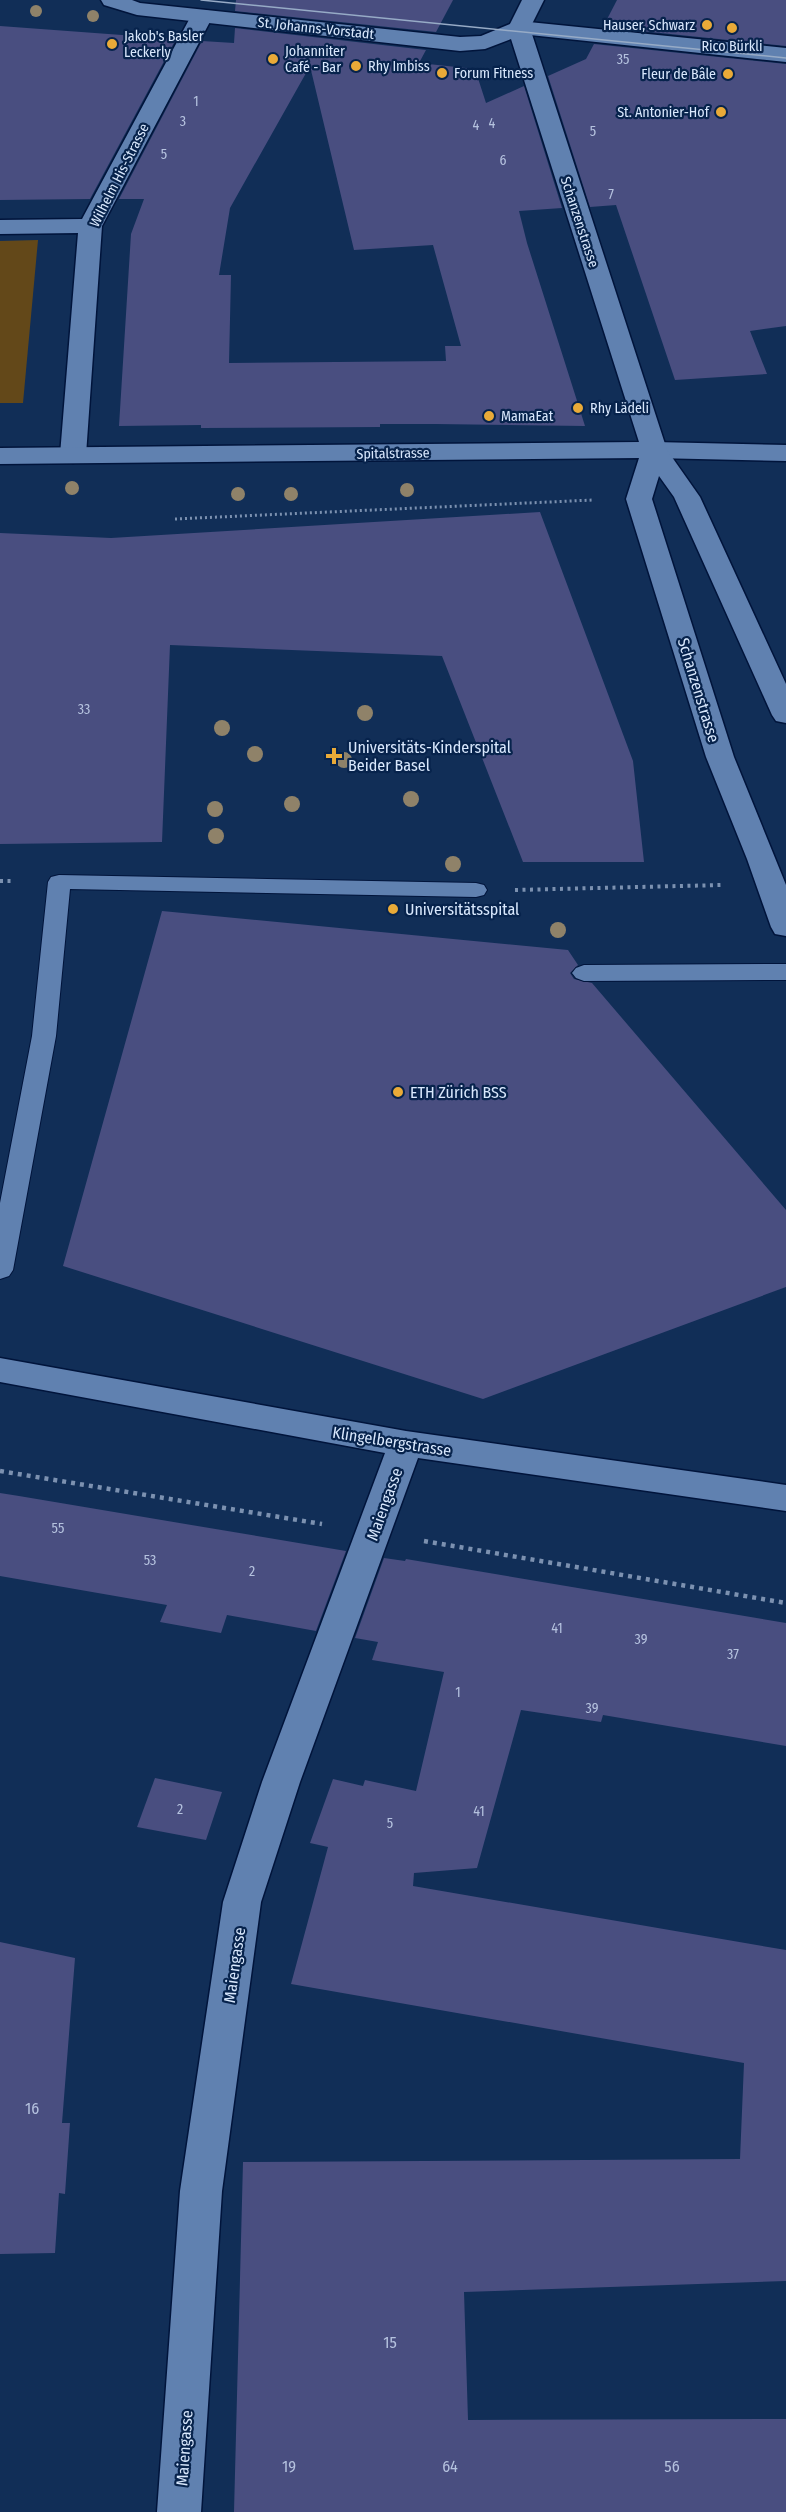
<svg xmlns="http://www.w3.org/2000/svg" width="786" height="2512" font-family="'Fira Sans Condensed',sans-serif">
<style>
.green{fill:#634819}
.building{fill:#494e80;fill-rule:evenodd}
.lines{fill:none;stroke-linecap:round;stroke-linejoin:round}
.lane-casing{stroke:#00143b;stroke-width:2}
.street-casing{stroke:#00143b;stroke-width:3}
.secondary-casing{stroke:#00143b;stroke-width:3}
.path-far2{stroke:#7c91b0;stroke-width:3;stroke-dasharray:2 3;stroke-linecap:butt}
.path-far1{stroke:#7c91b0;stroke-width:4;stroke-dasharray:3 4.5;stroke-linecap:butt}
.path{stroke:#7c91b0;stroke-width:4.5;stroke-dasharray:4 5;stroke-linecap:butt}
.lane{fill:#6081b0;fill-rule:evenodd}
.street{fill:#6081b0;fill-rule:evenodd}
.secondary{fill:#6081b0;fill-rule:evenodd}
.tram{stroke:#97abc6;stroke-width:1.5}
.tree{fill:#8f8269}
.poi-dot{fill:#e9aa38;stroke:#07234c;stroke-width:2}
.labels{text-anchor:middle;stroke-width:4.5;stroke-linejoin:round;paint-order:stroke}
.far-poi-label{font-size:14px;fill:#d9e8fd;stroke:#07234c;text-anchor:start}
.far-street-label{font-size:14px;fill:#d9e8fd;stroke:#07234c}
.number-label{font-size:14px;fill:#b5c2de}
.street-label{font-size:16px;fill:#d9e8fd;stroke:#07234c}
.poi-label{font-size:16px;fill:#d9e8fd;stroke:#07234c;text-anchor:start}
.near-number-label{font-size:16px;fill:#b5c2de}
</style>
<rect width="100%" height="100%" fill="#112e57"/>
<path class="green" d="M38 240 23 403H0V241Z"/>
<g class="building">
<path d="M236 0H453L436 32 235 11Z"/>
<path d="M617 0H786V46L603 27Z"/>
<path d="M0 26 176 39 90 199 0 200Z"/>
<path d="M235 28 426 50 419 63 475 69 486 103 524 86 562 208 519 211 527 243 585 426 435 424H380V427L201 428V425L119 426 131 234 144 199H119L202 41 234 43ZM310 66 354 250 433 245 461 346H445L446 361 229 363 231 275H219L230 208Z"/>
<path d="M594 44 786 64V326L750 331 767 374 675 380 616 205 590 207 548 76 586 59Z"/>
<path d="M540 512 633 761 644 862H523L442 656 170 645 162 842 0 844V533L111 538Z"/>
<path d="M162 911 568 950 578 965 570 973 574 979 592 983 786 1210V1287L483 1399 63 1266Z"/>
<path d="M0 1493 19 1496 346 1551 316 1631 227 1615 221 1633 160 1622 167 1605 0 1576Z"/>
<path d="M384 1558 405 1561 406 1559 786 1623V1746L603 1715 601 1722 521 1710 477 1868 414 1873 413 1886 786 1950V2281L464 2292 468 2420 786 2419V2512H234L243 2162 740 2159 744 2063 291 1984 328 1847 310 1843 333 1779 363 1786 365 1780 416 1791 444 1672 372 1660 378 1642 355 1638Z"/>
<path d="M155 1778 222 1792 206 1840 137 1827Z"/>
<path d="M0 1942 75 1958 62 2123H70L65 2194 59 2193 55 2253 0 2254Z"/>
</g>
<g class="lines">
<defs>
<g id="lane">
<path d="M59 875 476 883 484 885 487 890 484 895 476 897 70 889 56 1036 13 1270 9 1276 0 1279V1203L32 1036 48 882 51 877Z"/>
<path d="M786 964V980L584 981 576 978 572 973 576 968 584 965Z"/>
</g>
<g id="street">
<path d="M202 10 210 11 213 16 102 226 86 455 82 460 73 463 64 460 60 455 78 233 0 234V220L82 219 191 16 194 11Z"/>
<path d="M519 21 786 48V62L511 33 508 28 511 23Z"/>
<path d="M654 442 786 445V461L654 458 645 455 641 450 645 445Z"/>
<path d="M0 1358 406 1431 786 1485V1511L418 1458 300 1782 261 1902 222 2191 201 2512H157L180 2191 223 1902 262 1782 385 1453 0 1382Z"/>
</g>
<path id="secondary" d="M101 0H132L140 3 460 37 481 36 510 24 522 0H544L530 28 667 450 700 497 786 684V723L776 721 772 715 674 497 659 476 652 499 734 757 786 885V936L775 934 771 927 747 859 706 757 626 499 639 458 0 464V448L639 442 511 39 485 49 460 51 137 15 104 5Z"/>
</defs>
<use href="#lane" class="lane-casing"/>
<use href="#street" class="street-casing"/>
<use href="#secondary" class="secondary-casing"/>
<path class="path-far2" d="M175 519 593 500"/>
<g class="path-far1">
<path d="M0 881H14"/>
<path d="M515 890 721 885"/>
</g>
<g class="path">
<path d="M0 1471 322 1524"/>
<path d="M424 1541 786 1603"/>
</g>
<use href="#lane" class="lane"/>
<use href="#street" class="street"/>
<use href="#secondary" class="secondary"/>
<path class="tram" d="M201 0 786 58"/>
</g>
<g class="tree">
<circle cx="36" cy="11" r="6"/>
<circle cx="93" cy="16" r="6"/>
<circle cx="72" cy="488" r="7"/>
<circle cx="407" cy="490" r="7"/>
<circle cx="238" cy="494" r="7"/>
<circle cx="291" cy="494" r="7"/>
<circle cx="365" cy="713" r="8"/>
<circle cx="222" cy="728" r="8"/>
<circle cx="255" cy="754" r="8"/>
<circle cx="344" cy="760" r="8"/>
<circle cx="411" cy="799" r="8"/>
<circle cx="292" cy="804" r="8"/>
<circle cx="215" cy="809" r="8"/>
<circle cx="216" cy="836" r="8"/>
<circle cx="453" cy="864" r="8"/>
<circle cx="558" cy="930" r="8"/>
</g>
<g class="poi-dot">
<circle cx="707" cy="25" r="6"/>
<circle cx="732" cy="28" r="6"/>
<circle cx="112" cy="44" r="6"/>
<circle cx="273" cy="59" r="6"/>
<circle cx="356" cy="66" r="6"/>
<circle cx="442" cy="73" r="6"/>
<circle cx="728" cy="74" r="6"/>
<circle cx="721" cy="112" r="6"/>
<circle cx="578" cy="408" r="6"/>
<circle cx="489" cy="416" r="6"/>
<path d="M331 747h6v6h6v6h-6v6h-6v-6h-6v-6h6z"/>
<circle cx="393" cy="909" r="6"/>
<circle cx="398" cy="1092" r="6"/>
</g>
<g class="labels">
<g class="far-poi-label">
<text x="695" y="30" text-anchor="end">Hauser, Schwarz</text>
<text x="124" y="41">Jakob's Basler<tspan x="124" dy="16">Leckerly</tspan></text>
<text x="732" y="51" text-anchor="middle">Rico Bürkli</text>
<text x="285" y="56">Johanniter<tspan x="285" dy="16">Café - Bar</tspan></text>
<text x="368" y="71">Rhy Imbiss</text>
<text x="454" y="78">Forum Fitness</text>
<text x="716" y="79" text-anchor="end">Fleur de Bâle</text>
<text x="709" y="117" text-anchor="end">St. Antonier-Hof</text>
<text x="590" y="413">Rhy Lädeli</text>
<text x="501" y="421">MamaEat</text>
</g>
<g class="far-street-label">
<text transform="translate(316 28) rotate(6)" y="5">St. Johanns-Vorstadt</text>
<text transform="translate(119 175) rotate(-63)" y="5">Wilhelm His-Strasse</text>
<text transform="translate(580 222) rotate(72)" y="5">Schanzenstrasse</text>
<text transform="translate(393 453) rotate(-1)" y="5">Spitalstrasse</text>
</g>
<g class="number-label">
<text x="623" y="64">35</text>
<text x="196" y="106">1</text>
<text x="183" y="126">3</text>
<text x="492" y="128">4</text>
<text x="476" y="130">4</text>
<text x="593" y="136">5</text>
<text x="164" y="159">5</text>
<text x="503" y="165">6</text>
<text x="611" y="199">7</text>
<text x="84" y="714">33</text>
<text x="58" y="1533">55</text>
<text x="150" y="1565">53</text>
<text x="252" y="1576">2</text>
<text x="557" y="1633">41</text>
<text x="641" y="1644">39</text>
<text x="733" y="1659">37</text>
<text x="458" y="1697">1</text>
<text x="592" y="1713">39</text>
<text x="180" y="1814">2</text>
<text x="479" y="1816">41</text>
<text x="390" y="1828">5</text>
</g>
<g class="street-label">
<text transform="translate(699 690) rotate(73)" y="6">Schanzenstrasse</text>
<text transform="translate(392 1441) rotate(9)" y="6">Klingelbergstrasse</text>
<text transform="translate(384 1504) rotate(-70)" y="6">Maiengasse</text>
<text transform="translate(234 1965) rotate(-82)" y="6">Maiengasse</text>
<text transform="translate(184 2448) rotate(-86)" y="6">Maiengasse</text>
</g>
<g class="poi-label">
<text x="348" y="753">Universitäts-Kinderspital<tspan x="348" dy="18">Beider Basel</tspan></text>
<text x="405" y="915">Universitätsspital</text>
<text x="410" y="1098">ETH Zürich BSS</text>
</g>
<g class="near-number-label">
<text x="32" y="2114">16</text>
<text x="390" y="2348">15</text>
<text x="289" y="2472">19</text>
<text x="450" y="2472">64</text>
<text x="672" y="2472">56</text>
</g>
</g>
</svg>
